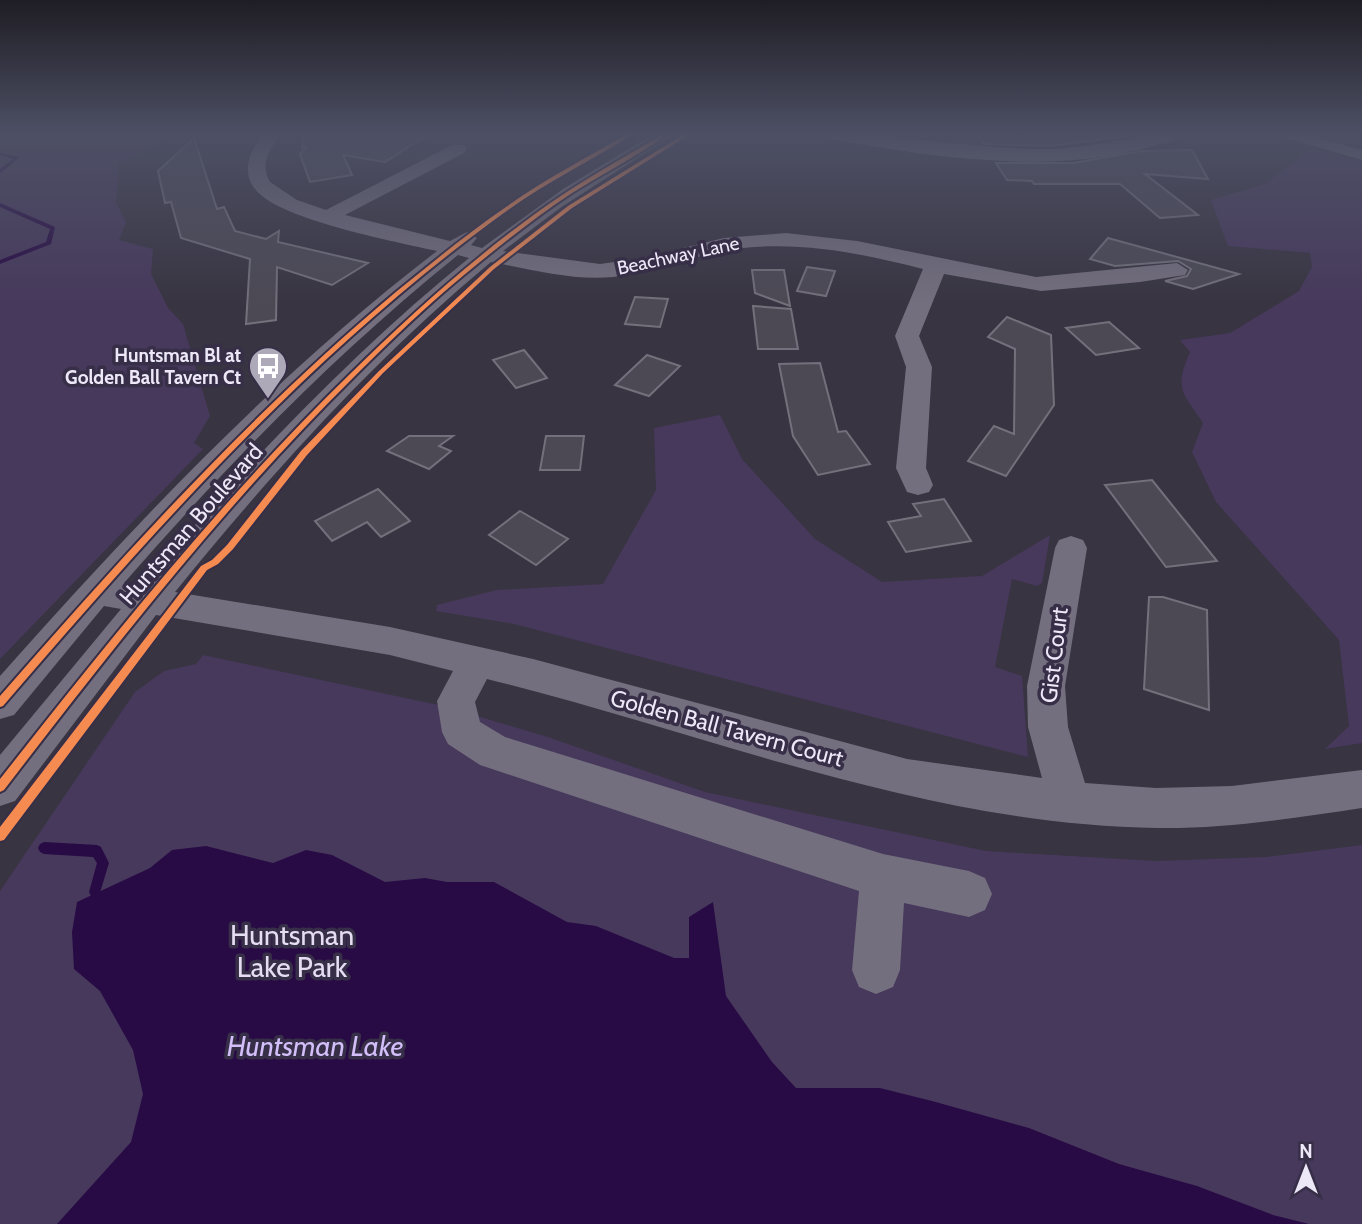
<svg xmlns="http://www.w3.org/2000/svg" width="1362" height="1224" font-family="Cabin,sans-serif">
<style>
.green{fill:#47395c}
.water{fill:#280b45}
.lines{fill:none;stroke-linecap:round;stroke-linejoin:round}
.stream{fill:#280b45;fill-rule:evenodd}
.building{fill:#4c4954;stroke:#73707b;stroke-width:2}
.minor{fill:#746f7e;fill-rule:evenodd}
.cycleway-casing{stroke:#372e47;stroke-width:4}
.cycleway{fill:#f68b52;fill-rule:evenodd}
.labels{text-anchor:middle;stroke-width:7;stroke-linejoin:round;paint-order:stroke}
.far-street-label{font-size:19px;fill:#ede8f8;stroke:#372e47}
.far-poi-label{font-size:19px;font-weight:bold;fill:#ede8f8;stroke:#372e47;text-anchor:end}
.street-label{font-size:23px;fill:#ede8f8;stroke:#372e47}
.near-park-label{font-size:28px;fill:#e5def2;stroke:#372e47}
.near-water-label{font-size:28px;font-style:italic;fill:#d2bef8;stroke:#372e47}
</style>
<rect width="100%" height="100%" fill="#383441"/>
<g class="green">
<path d="M0 133H174L119 164 116 203 126 222 119 240 153 249 151 274 168 308 183 324 210 416 194 443 203 449 0 659Z"/>
<path d="M1310 148 1362 161V743L1325 749 1349 726 1339 640 1216 502 1192 452 1203 423C1182 392 1174 389 1190 352L1180 340 1230 333 1299 291 1312 267 1310 253 1228 246 1211 200 1265 184Z"/>
<path d="M720 415 742 459 815 539 882 582 982 576 1050 535 1042 583 1037 586 1012 579 995 667 1022 676 1028 757 514 624 436 611 437 605 497 590 603 584 656 490 654 428Z"/>
<path d="M203 655 443 706 548 737 705 792 986 851 1156 861 1266 857 1362 845V1224H0V891L135 692 164 671 196 664Z"/>
</g>
<path class="water" d="M206 846 273 863 306 850 332 855 385 882 425 878 447 882H494L567 922 596 926 674 958H689V917L713 902 726 996 772 1062 796 1088H880L932 1101 1029 1128 1119 1164 1197 1186 1273 1215 1309 1224H57L131 1142 143 1094 133 1050 100 991 74 969 72 932 77 902 150 868 172 850Z"/>
<g class="lines">
<g class="stream">
<path d="M0 153 19 157V158L0 173V169L13 159 0 155Z"/>
<path d="M0 203 55 227 51 244 0 264V260L46 242 50 229 0 207Z"/>
<path d="M44 842 97 845 101 847 109 863 99 896 95 898 91 896 89 892 97 863 93 857 44 854 40 852 38 848 40 844Z"/>
</g>
</g>
<g class="building">
<path d="M303 133H430L385 162 343 155 352 175 310 182 300 154 306 148H302Z"/>
<path d="M977 133H1142V134L1050 146 983 144Z"/>
<path d="M194 138 217 209 224 207 235 231 266 239 279 231 278 242 368 263 332 285 277 267 276 320 246 324 250 259 181 238 171 202 165 203 158 171Z"/>
<path d="M1192 150 1208 179 1145 174 1198 215 1160 218 1120 184H1034L1032 181 1007 180 996 163H1073L1142 151Z"/>
<path d="M1108 238 1239 274 1193 289 1165 281 1187 276 1191 269 1178 261 1115 266 1090 259Z"/>
<path d="M807 267 835 271 826 296 797 291Z"/>
<path d="M752 270H784L790 306 755 293Z"/>
<path d="M635 297 668 299 660 327 625 324Z"/>
<path d="M753 306 791 309 798 349H758Z"/>
<path d="M1007 317 1051 335 1054 405 1006 476 968 461 994 426 1014 434 1015 349 988 337Z"/>
<path d="M1109 322 1139 348 1096 355 1066 328Z"/>
<path d="M524 350 547 378 516 388 493 360Z"/>
<path d="M647 355 680 366 649 396 615 385Z"/>
<path d="M820 363 838 432 846 431 870 464 818 475 793 436 779 364Z"/>
<path d="M409 436H453L439 446 451 451 429 469 387 451Z"/>
<path d="M546 436H584L580 470H540Z"/>
<path d="M1152 480 1217 561 1166 567 1105 485Z"/>
<path d="M378 489 410 521 381 537 367 522 332 541 315 521Z"/>
<path d="M944 499 971 541 906 552 888 522 921 516 913 504Z"/>
<path d="M520 511 568 539 536 565 489 535Z"/>
<path d="M1149 597H1163L1207 610 1209 710 1144 689Z"/>
</g>
<g class="lines">
<g class="minor">
<path d="M264 133H282C270 149 259 163 270 182L297 200 326 210 452 145H464L467 149 464 153 345 215 450 241 467 232 477 238 471 245 482 248 563 189 655 133H676L560 208 503 251 600 264 643 258 724 238 786 233 857 241 1036 277 1177 263 1188 270 1185 275 1140 282 1041 291 944 274 919 336 932 367 926 468 933 485 929 492 918 495 907 492 896 468 906 367 895 336 923 269C868 255 812 243 754 247 705 250 661 271 613 277 573 281 530 269 491 262 374 359 271 474 175 592L390 627 533 659 907 759 1042 778 1028 727 1027 686 1055 548 1059 540 1071 536 1083 540 1087 548 1065 686 1068 727 1085 783 1156 788 1232 786 1362 770V808C1294 818 1226 829 1157 828 926 825 709 734 487 679L475 702 480 722 505 737 883 854 969 871 985 878 992 894 985 910 969 917 904 903 900 970 893 987 876 994 859 987 852 970 859 891 480 765 448 744 442 732 437 701 453 671 390 655 156 615 15 801 0 806V755L121 609 104 606 14 715 0 719V676C135 524 275 375 437 251 396 242 290 221 261 195 239 177 248 152 264 133ZM458 255 469 258C349 355 242 470 141 586L124 583C227 465 335 354 458 255Z"/>
<path d="M819 133C896 133 972 150 1050 149 1097 148 1142 133 1188 133 1180 141 1164 143 1153 146 1050 176 931 157 827 138Z"/>
<path d="M1270 133H1299L1362 150V160Z"/>
</g>
<defs>
<g id="cycleway">
<path d="M629 133H635C593 160 548 181 508 210 315 348 157 527 3 706L0 707V696C124 554 251 413 397 291 433 262 468 233 506 207 545 179 588 157 629 133Z"/>
<path d="M686 133H692L572 208 494 269 383 373 307 455 233 549 218 564 207 570 4 840 0 841V827L201 566 212 560 227 545 301 451 379 371 490 267 568 206Z"/>
<path d="M660 136 664 137C634 158 600 175 569 195 533 219 498 247 464 275 425 307 388 343 352 379 224 506 113 648 4 790L0 792V779C110 639 222 499 350 374 409 316 471 260 539 211 578 183 619 160 660 136Z"/>
</g>
</defs>
<use href="#cycleway" class="cycleway-casing"/>
<use href="#cycleway" class="cycleway"/>
</g>
<linearGradient id="sky" x2="0" y2="1"><stop stop-color="#1f1d24"/><stop offset="0.44" stop-color="#4d5065"/><stop offset="1" stop-color="#4d5065" stop-opacity="0"/></linearGradient>
<rect width="1362" height="305" fill="url(#sky)"/>
<defs>
<symbol id="bus-pin" viewBox="-11 -11 22 30"><path d="M0 17L-7.5 6A9.5 9.5 0 1 1 7.5 6Z" fill="#aea9b8" stroke="#372e47"/><path d="M-5-6H5V4H4V6H2V4H-2V6H-4V4H-5ZM-3.5-4V0h7V-4ZM-3.5 1.2v1.5H-2V1.2ZM2 1.2v1.5H3.5V1.2Z" fill="#fff"/></symbol>
</defs>
<g fill-rule="evenodd">
<use href="#bus-pin" x="246" y="344" width="44" height="60"/>
</g>
<g class="labels">
<g class="far-street-label">
<text transform="translate(678 255) rotate(-12)" y="7">Beachway Lane</text>
</g>
<g class="far-poi-label">
<text x="241" y="362">Huntsman Bl at<tspan x="241" dy="22">Golden Ball Tavern Ct</tspan></text>
</g>
<g class="street-label">
<text transform="translate(191 524) rotate(-49)" y="8">Huntsman Boulevard</text>
<text transform="translate(1054 655) rotate(-83)" y="8">Gist Court</text>
<text transform="translate(727 728) rotate(15)" y="8">Golden Ball Tavern Court</text>
</g>
<g class="near-park-label">
<text x="292" y="945">Huntsman<tspan x="292" dy="32">Lake Park</tspan></text>
</g>
<g class="near-water-label">
<text x="315" y="1056">Huntsman Lake</text>
</g>
</g>
<g transform="translate(1306 1168)" stroke="#372e47" stroke-width="5" paint-order="stroke">
<path d="M0-5L12 26L0 18L-12 26Z" fill="#ede8f8"/>
<text y="-10" font-size="19" font-weight="bold" text-anchor="middle" fill="#ede8f8">N</text>
</g>
</svg>
